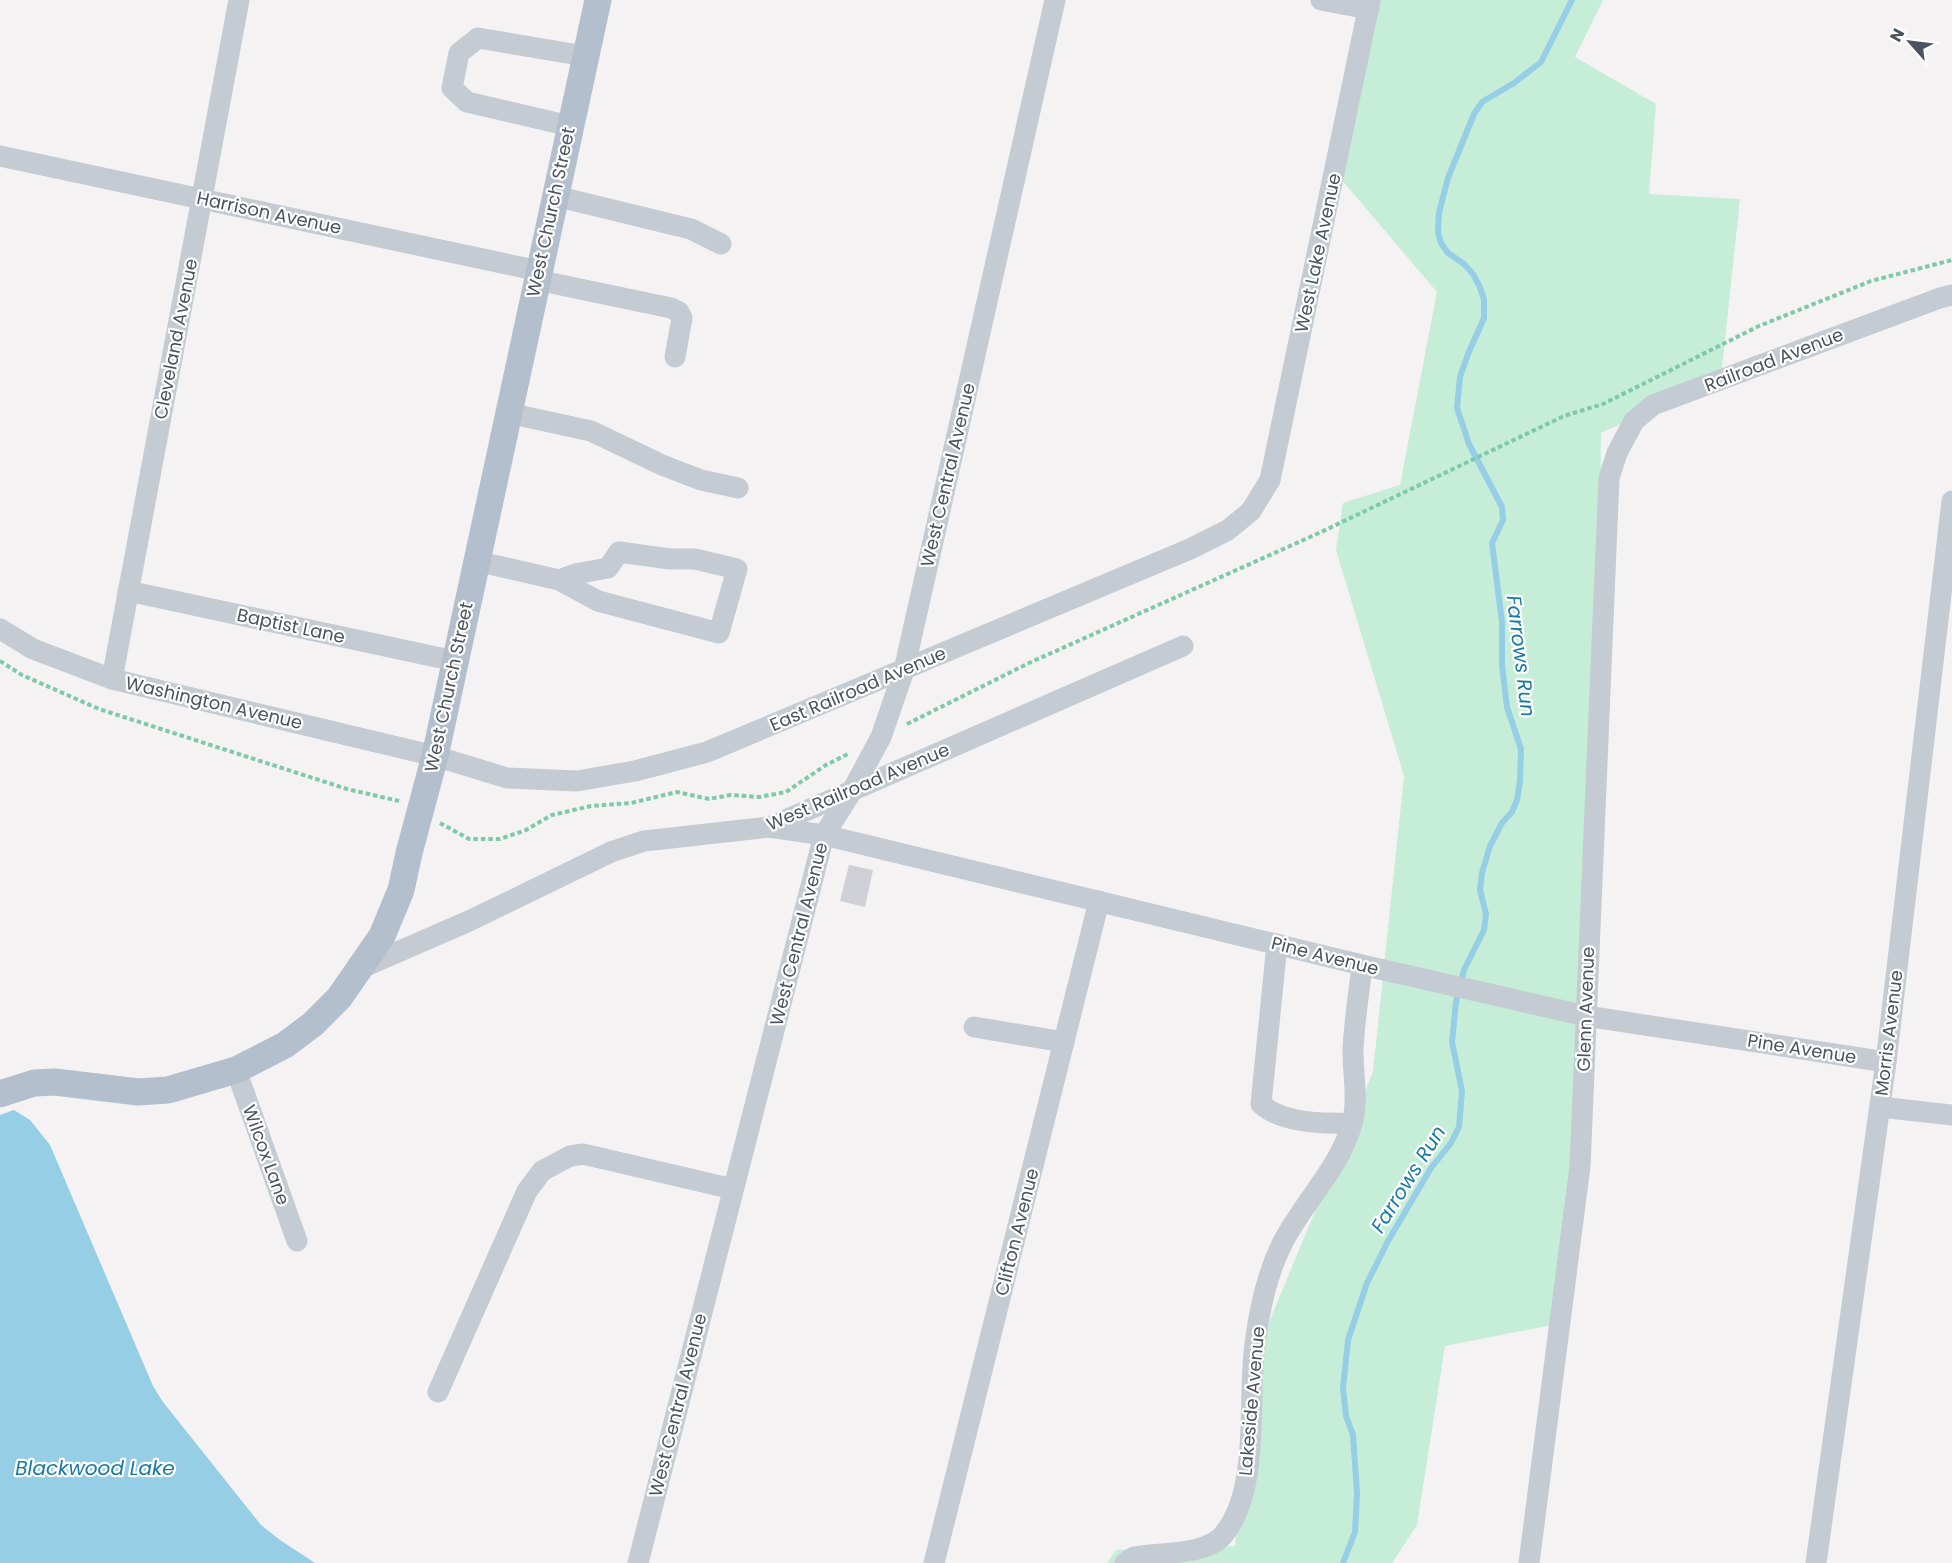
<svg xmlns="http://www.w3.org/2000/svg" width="1952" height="1563" font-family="Poppins,sans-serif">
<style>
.green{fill:#c5edd8}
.water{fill:#96cee6}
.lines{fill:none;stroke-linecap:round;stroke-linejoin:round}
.stream{stroke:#96cee6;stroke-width:6}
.building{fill:#cfd0d5}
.path{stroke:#7fc8ab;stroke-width:4;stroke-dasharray:4.5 3;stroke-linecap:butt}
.minor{stroke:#c4cbd2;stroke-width:21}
.major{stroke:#b4bfce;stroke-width:27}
.labels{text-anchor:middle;stroke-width:4.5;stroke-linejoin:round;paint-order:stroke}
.street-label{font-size:18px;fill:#4b535e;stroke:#fff}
.water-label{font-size:20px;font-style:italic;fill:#187aa3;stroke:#fff}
</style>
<rect width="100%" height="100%" fill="#f4f2f2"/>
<path class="green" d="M1375 0H1603L1575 57 1656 104 1649 194 1740 199 1721 377 1601 433 1596 988 1552 1325 1445 1346 1417 1525 1392 1563H1107L1116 1550 1235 1546 1245 1380 1373 1072 1404 776 1336 550 1343 503 1400 485 1437 292 1335 172Z"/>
<path class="water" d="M14 1110 30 1120 50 1145 153 1386 163 1402 261 1525 280 1540 315 1563H0V1115Z"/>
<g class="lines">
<path class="stream" d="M1343 1563 1355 1532 1357 1493 1353 1435 1346 1416 1343 1388 1348 1340 1367 1283 1388 1241 1431 1168 1451 1143 1459 1127 1462 1091 1452 1042 1456 1002 1464 970 1484 930 1486 914 1480 890 1482 873 1490 846 1502 823 1512 812 1517 800 1520 781 1521 749 1507 707 1502 665V622L1492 543 1503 520 1502 507 1469 444 1457 408 1460 377 1468 354 1484 318V299L1479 285 1473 274 1464 264 1448 253 1441 243 1438 232 1439 213 1448 178 1474 114 1482 102 1514 83 1541 62 1572 0"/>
</g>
<path class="building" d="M849 865 873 870 865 907 840 901Z"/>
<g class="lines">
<g class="path">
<path d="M0 661 22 675 99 709 347 789 399 801"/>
<path d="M907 724 1029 663 1319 533 1564 416 1603 404 1759 326 1871 281 1952 260"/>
<path d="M440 823 469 839H500L526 830 552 815 591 806 631 803 677 792 709 799 730 795 759 797 786 792 826 765 850 753"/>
</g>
<g class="minor">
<path d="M1321 0 1369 9"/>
<path d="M570 126 467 102 452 88 459 53 478 38 585 56"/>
<path d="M0 156 539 271"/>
<path d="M555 196 691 229 721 244"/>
<path d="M537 280 671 308 679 312 682 318 675 357"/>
<path d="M508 413 591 431 662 465 701 480 738 488"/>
<path d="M476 561 559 580 598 601 719 633 737 569 695 559H670L619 552 608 568 575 574 559 580"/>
<path d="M128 591 455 661"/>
<path d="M0 629 33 649 112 679 435 756 507 778 577 781 635 771 707 752 1190 549 1228 530 1251 511 1270 480 1370 0"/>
<path d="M112 679 239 0"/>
<path d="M769 827 824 835 1362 965 1586 1016 1886 1062"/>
<path d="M1277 944 1261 1104C1281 1123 1325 1124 1352 1123"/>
<path d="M361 968 469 921 611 852 644 841 769 827 1183 646"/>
<path d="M974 1027 1064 1042"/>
<path d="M236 1070 297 1241"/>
<path d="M1880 1107 1952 1115"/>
<path d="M438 1392 527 1191 542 1171 570 1156 583 1154 733 1189"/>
<path d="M638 1563 824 835 852 791 881 737 904 670 1055 0"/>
<path d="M934 1563 1099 901"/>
<path d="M1125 1563 1134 1557C1160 1552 1207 1556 1224 1534 1261 1488 1247 1401 1255 1344 1259 1312 1267 1274 1282 1244 1301 1206 1339 1168 1351 1127 1359 1102 1353 1077 1353 1051 1354 1022 1359 994 1362 965"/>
<path d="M1529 1563 1580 1166 1609 478 1617 453 1634 421 1653 405 1940 298 1952 295"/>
<path d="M1816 1563 1886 1062 1952 501"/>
</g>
<path class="major" d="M0 1094 34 1083 55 1082 138 1092 168 1090 236 1070 285 1045 313 1024 339 998 382 936 401 890 409 853 435 756 598 0"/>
</g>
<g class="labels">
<g class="street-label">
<text transform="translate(551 212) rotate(-78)" y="6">West Church Street</text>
<text transform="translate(269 213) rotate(12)" y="6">Harrison Avenue</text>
<text transform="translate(1318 253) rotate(-78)" y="6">West Lake Avenue</text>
<text transform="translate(176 339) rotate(-79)" y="6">Cleveland Avenue</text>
<text transform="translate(1774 360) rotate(-21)" y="6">Railroad Avenue</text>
<text transform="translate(948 475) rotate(-77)" y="6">West Central Avenue</text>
<text transform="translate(291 626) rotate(12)" y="6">Baptist Lane</text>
<text transform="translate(449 687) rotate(-78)" y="6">West Church Street</text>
<text transform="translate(858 689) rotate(-23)" y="6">East Railroad Avenue</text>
<text transform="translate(214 703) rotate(13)" y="6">Washington Avenue</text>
<text transform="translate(858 787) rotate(-23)" y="6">West Railroad Avenue</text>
<text transform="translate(799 934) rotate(-76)" y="6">West Central Avenue</text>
<text transform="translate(1325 956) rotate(14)" y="6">Pine Avenue</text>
<text transform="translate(1586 1009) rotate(-88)" y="6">Glenn Avenue</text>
<text transform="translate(1889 1033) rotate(-83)" y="6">Morris Avenue</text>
<text transform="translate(1802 1049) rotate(9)" y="6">Pine Avenue</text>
<text transform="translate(266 1155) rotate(70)" y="6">Wilcox Lane</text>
<text transform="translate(1017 1232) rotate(-76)" y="6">Clifton Avenue</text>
<text transform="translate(1252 1401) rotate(-85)" y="6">Lakeside Avenue</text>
<text transform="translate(678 1405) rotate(-76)" y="6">West Central Avenue</text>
</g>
<g class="water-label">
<text transform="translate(1521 656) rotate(83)" y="7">Farrows Run</text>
<text transform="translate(1408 1179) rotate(-58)" y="7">Farrows Run</text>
<text x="95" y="1475">Blackwood Lake</text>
</g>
</g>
<g transform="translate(1910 42) rotate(298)" stroke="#ffffff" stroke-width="4.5" paint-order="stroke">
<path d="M0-4.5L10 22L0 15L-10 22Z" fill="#4b535e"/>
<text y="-9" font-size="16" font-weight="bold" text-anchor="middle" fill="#4b535e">N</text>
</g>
</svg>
